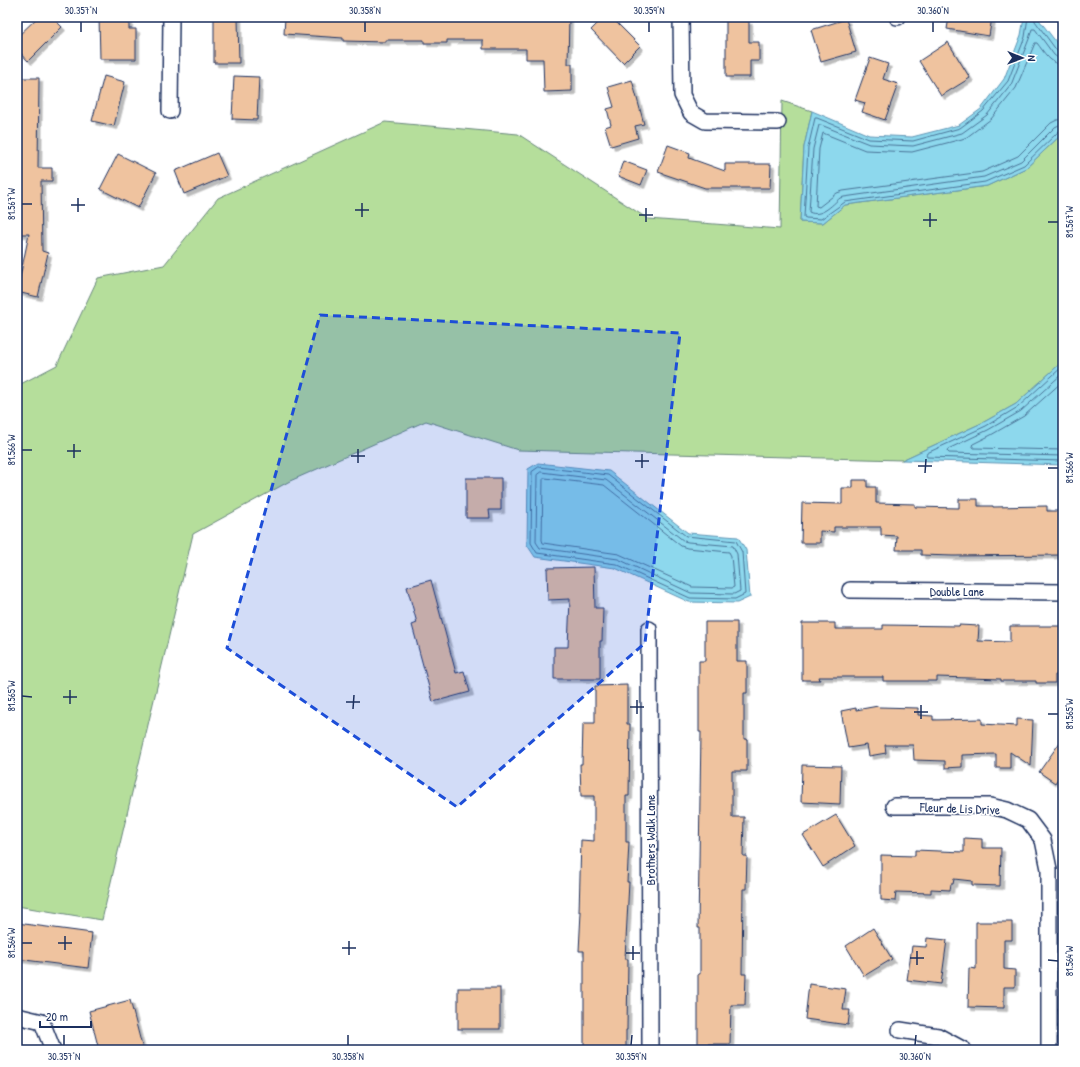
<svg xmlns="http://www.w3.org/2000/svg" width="1080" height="1067" font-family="'Patrick Hand',sans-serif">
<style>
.green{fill:#b5de9b;stroke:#68867c}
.water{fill:#8dd8ed;stroke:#5f94b4}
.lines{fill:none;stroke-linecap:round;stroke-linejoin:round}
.shore{stroke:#497397;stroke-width:1}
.building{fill:#efc39f;stroke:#1b2f5e;filter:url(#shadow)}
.minor-casing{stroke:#1b2f5e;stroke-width:18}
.minor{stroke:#fff;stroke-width:15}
.marked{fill:#1d4ed8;fill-opacity:0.2;stroke:#1d4ed8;stroke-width:3;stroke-dasharray:8 5;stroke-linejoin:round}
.ticks{fill:none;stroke:#1b2f5e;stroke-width:1.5}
.labels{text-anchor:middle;stroke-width:3.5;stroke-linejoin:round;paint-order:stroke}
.street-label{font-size:13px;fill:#1b2f5e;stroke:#fff}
.neatline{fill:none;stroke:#1b2f5e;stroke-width:1.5}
.ticks-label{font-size:10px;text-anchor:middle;fill:#1b2f5e}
</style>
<defs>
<filter id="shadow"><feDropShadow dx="3.5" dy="3.5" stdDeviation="0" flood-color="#0004"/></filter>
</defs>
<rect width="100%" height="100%" fill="#fff"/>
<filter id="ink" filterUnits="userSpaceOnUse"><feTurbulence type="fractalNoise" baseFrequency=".025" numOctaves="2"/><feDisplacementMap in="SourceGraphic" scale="8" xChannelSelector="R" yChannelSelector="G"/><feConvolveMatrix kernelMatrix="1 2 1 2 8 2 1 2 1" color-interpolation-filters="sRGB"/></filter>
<g filter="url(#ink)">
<path class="green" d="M782 101 812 111 804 147 800 222 823 223 845 205 987 186 1026 168 1063 133V361L1016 404 984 422 902 460 518 450 426 421 290 481 193 534 102 920 17 906V386L57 365 98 278 164 265 218 198 385 122 518 134 648 219 780 229Z"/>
<g class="water">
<path d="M1026 17H1037L1063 51V133L1026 168 987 186 845 205 823 223 800 222 804 147 812 111 869 135 912 137 959 125 981 109 1004 79 1021 35 1024 18Z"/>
<path d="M1063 361V465L902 460 984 422 1016 404Z"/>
<path d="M538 463 609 471 688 533 738 537 746 550 750 597 737 603 689 602 615 568 535 557 527 545 528 469Z"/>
</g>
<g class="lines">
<g class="shore">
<path d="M1028 17 1025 37 1008 81 983 111 960 128 913 141 869 139 817 118H815L808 148 804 217 806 218 821 219 845 202 985 182 1024 165 1059 131 1063 130"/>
<path d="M1034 17 1035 21 1057 51 1060 54H1063"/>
<path d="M1063 59 1058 58 1054 55 1035 29H1032L1029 39 1011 85 987 115 962 133 913 146 869 144 821 125H819L813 149 809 212C821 218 832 205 840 198L844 197 984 177 1021 161 1055 127 1059 125H1063"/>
<path d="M1063 65C1050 64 1044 52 1037 43H1035L1016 88 991 119 967 137 962 139 912 152 865 150 823 133 819 149 816 206 819 207 837 193 843 191 982 172 1018 156 1051 123 1057 120 1063 119"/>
<path d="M1063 366 1018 407 986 426 927 453 926 455 927 457 1063 461"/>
<path d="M1063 373 1021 411 988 430 948 449 947 451 949 453 1063 456"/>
<path d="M1063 381 1024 416 991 435 973 444 972 445 974 448 1063 450"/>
<path d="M539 467 608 475 686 536 736 541 742 552 745 594 735 599 690 598 616 564 537 553 531 543 532 472Z"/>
<path d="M541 472 606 480 684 541 688 542 733 546 737 554 740 591 734 594 691 593 618 559 540 548 536 542 537 475Z"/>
<path d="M545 478 604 485 681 546 687 548 729 552 731 556 734 587 732 588 692 587 619 554 543 543 542 540 543 480Z"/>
</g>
</g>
<g class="building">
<path d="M38 17H52L62 27 28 61 17 49V37Z"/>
<path d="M99 17H129V29H136V59H100Z"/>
<path d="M214 17H238L239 63H214Z"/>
<path d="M285 17H569L568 64H572V91L544 92 543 59H526V49H483V40H447V43H424V40H386V42L343 41V38L284 34Z"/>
<path d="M604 17H611L640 46 623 63 591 30Z"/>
<path d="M949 17H992L989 36 947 29Z"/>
<path d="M846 19 856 52 821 62 811 30Z"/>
<path d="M726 21H749V42H759V61H750V77H726Z"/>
<path d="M948 42 970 78 941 96 919 61Z"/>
<path d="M870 58 888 64 883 79 898 84 885 120 862 112 865 103 855 100Z"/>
<path d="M104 76 125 82 114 126 92 121Z"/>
<path d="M234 76 259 77 257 120 232 119Z"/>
<path d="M17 78H39L38 168H52V181H41L42 251 48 253 38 297 17 292 29 234H17Z"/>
<path d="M632 80 644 124 635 126 638 138 611 146 605 127 611 125 607 109 614 107 608 87Z"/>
<path d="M668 145 690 153 689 158 725 171V164H771L770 188H705L658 172Z"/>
<path d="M217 153 227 176 184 194 175 171Z"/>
<path d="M118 154 156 173 138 208 100 189Z"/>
<path d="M623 161 647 170 641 185 618 176Z"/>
<path d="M466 478H501V510H489L490 518H466Z"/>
<path d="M853 480H867V487H876V503L915 504V507L959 508V499H978V506H993V507L1047 506V511H1063V555L953 556 921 555V550H896L897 536 881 535V527H834V532L820 531V543H801L802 503 842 504V488H853Z"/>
<path d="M594 567 595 608H603L602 641H600V679H554V647H568L570 599 548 600 547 568Z"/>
<path d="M431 580 456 673 464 671 470 692 433 702 412 625 417 623 407 587Z"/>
<path d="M705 622H737V661H747V693H744V739H747V771H732V817H744L743 856H747L746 889H743L742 974H746L745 1005H731L730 1044H698V974H700V928H698L701 732H699V661H705Z"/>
<path d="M802 623H835V629H883V625L959 626V625L979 626 978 641 1010 642V626H1063V675H1055V683H1036V681H1001V679L937 677V681H883V677H819L820 680H802Z"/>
<path d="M627 685V724H630L629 796H626V842H629L627 882H629L625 959H628L627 1030H626V1050H584V951H579L581 912H579L581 840 594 841V796H581L580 764H582L583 723H595V686Z"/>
<path d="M878 706 879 707 918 708V715L933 716V720L982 719V724L1017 726V719L1033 720 1031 766 1010 752V768H996V754L962 755V767L945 768V761L914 760 913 745H885L886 753 869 756 867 745 848 748 841 711 856 708V710Z"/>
<path d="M1063 738V771L1055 783 1039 772Z"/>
<path d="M802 765 841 766 840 804 801 802Z"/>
<path d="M836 815 855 846 823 867 803 835Z"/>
<path d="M964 838 982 839V848H1001L1000 886 972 885V881L954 879 953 884H951L950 890 931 889V893L896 892 895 901 881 900V855L915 856V850L964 852Z"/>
<path d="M976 922H1012V940H1004V969L1015 970V987H1004V1008L968 1007 969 968 976 969Z"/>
<path d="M17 923 92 933 88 968 17 959Z"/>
<path d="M873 928 892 959 864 976 846 946Z"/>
<path d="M927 938 947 940 941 984 907 980 912 946 926 947Z"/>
<path d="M809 984 846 989 843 1010H850L848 1025 805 1019Z"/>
<rect x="458" y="988" width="42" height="41"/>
<path d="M130 1000 143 1050H99L89 1011Z"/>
</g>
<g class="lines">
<defs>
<g id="minor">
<path d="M681 17 682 95 691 113 705 121 778 122"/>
<path d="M897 17H898"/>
<path d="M170 111 171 17"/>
<path d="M850 590 1063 592"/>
<path d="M649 629 650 1050"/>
<path d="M894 806H990L1007 810 1028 820 1043 840 1049 869V1050"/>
<path d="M17 1016 42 1022 53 1050"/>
<path d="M900 1030 938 1036 964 1050"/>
</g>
</defs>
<use href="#minor" class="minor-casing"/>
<use href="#minor" class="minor"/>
</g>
</g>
<path class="marked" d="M320 315 680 333 645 643 457 807 227 648Z"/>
<path class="ticks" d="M81 32V22M365 32V22M649 32V22M933 32V22M22 204H32M71 205H85M355 210H369M78 212V198M639 215H653M362 217V203M923 220H937M646 222V208M1048 222H1058M930 227V213M22 450H32M67 451H81M351 456H365M74 458V444M635 461H649M358 463V449M918 466H932M642 468V454M1048 468H1058M925 473 926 459M22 696 32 697M63 697H77M346 702H360M70 704V690M630 707H644M353 709 354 695M914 712H928M637 714V700M1048 714H1058M921 719V705M22 943H32M58 943H72M342 948H356M65 950V936M626 953H640M349 955V941M910 958H924M633 960V946M1048 960 1058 961M917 965V951M64 1045V1035M348 1045V1035M631 1045 632 1035M915 1045 916 1035"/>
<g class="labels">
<g class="street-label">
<text x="957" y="596">Double Lane</text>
<text transform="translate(960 808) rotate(2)" y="5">Fleur de Lis Drive</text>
<text transform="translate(650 840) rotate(-90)" y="5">Brothers Walk Lane</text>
</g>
</g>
<rect width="1080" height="1067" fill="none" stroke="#fff" stroke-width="44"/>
<g transform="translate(1022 58) rotate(91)" stroke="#ffffff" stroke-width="3" paint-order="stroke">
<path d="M0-3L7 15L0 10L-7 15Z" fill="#1b2f5e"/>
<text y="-6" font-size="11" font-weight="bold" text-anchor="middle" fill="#1b2f5e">N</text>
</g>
<path d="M40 1021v6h51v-6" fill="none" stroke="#1b2f5e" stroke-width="2"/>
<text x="46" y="1021" font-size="12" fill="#1b2f5e" stroke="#ffffff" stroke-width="3" paint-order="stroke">20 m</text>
<rect x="22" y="22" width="1036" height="1023" class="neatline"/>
<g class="ticks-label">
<text x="81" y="14">30.357°N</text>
<text x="365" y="14">30.358°N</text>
<text x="649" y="14">30.359°N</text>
<text x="933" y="14">30.360°N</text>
<text transform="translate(11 204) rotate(-90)" y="4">81.567°W</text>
<text transform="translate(1069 222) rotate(-90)" y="4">81.567°W</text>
<text transform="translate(11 450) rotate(-90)" y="4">81.566°W</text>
<text transform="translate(1069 468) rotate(-90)" y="4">81.566°W</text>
<text transform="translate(11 696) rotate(-90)" y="4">81.565°W</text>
<text transform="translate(1069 714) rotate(-90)" y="4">81.565°W</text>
<text transform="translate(11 943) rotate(-90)" y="4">81.564°W</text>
<text transform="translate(1069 961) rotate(-90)" y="4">81.564°W</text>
<text x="64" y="1060">30.357°N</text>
<text x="348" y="1060">30.358°N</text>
<text x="631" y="1060">30.359°N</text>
<text x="915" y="1060">30.360°N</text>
</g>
</svg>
